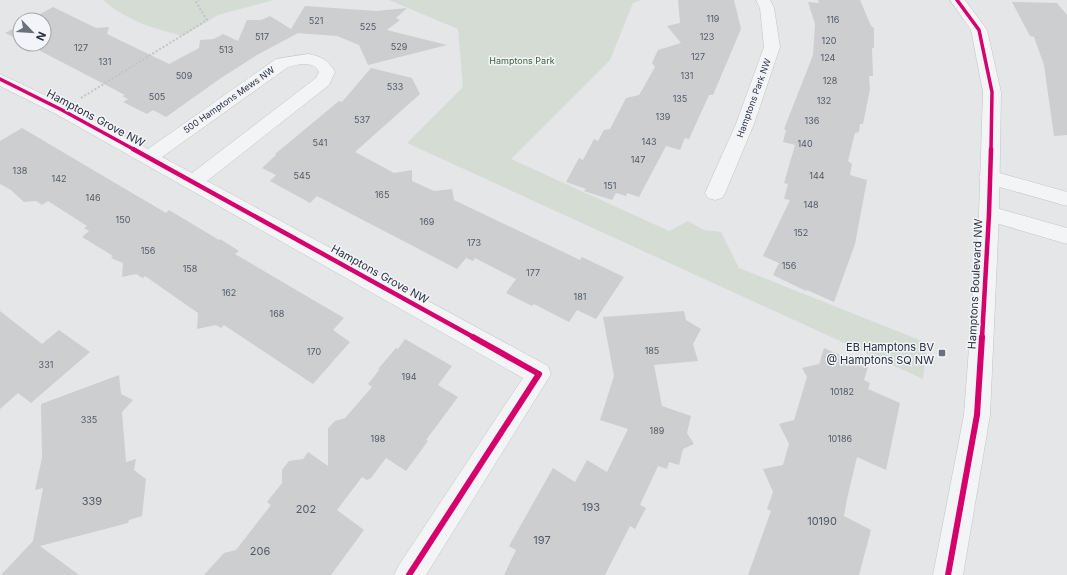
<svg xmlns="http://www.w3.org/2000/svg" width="1067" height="575" font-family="Inter,sans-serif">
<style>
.green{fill:#d4dcd4}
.building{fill:#ccced0}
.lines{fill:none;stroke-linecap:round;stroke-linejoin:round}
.minor-casing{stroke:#c2c4c6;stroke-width:1}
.tertiary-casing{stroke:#c2c4c6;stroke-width:1}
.path{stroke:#c3c4c8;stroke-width:2;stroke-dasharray:2 2;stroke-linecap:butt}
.minor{fill:#f3f4f5;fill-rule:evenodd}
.tertiary{fill:#f3f4f5;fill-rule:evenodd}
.cycleway-far2-casing{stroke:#f2f4f8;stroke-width:5.5}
.cycleway-far1-casing{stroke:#f2f4f8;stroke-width:7}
.cycleway-casing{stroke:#f2f4f8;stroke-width:8}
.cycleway-far2{stroke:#d6006c;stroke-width:3.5}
.cycleway-far1{stroke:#d6006c;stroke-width:4.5}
.cycleway{stroke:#d6006c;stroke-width:6}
.poi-dot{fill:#6b717c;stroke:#f2f4f8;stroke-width:1.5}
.labels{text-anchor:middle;stroke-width:3;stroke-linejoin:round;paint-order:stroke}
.number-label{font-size:9px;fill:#535a66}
.far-park-label{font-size:9px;fill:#3d5e37;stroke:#f2f4f8}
.far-street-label{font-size:9px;fill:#2a3242;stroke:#f2f4f8}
.street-label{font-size:11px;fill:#2a3242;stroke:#f2f4f8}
.poi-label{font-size:11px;fill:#2a3242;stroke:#f2f4f8;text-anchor:end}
.near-number-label{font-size:11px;fill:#535a66}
</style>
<rect width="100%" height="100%" fill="#e4e6e8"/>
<g class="green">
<path d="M103 0H274L218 15 183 36C155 29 125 20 103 0Z"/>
<path d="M389 0H641L633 3 610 60 511 159 669 231 688 221 704 230 721 232 739 268 927 343 923 379 407 143 463 87 458 29Z"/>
</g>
<g class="building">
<path d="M678 0H734L741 29 713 95H709L689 139 685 138 680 150 666 146 639 197 627 193 626 196 616 193 612 200 584 191 586 189 566 182 579 158 583 160 594 139 598 141 604 130 610 129 626 98 639 95 642 90 655 67 652 63 658 50 681 43 667 26 680 23Z"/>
<path d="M818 0H860L871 26 874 28V48H872L873 76H869L870 89 863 124H860L859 132 855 133 848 161 852 164 850 175 867 180 855 244 834 302 807 290 806 291 773 275 779 263 763 256 790 200 784 199 788 184 784 183 795 145 783 142 786 130 784 129 813 55 815 24 808 2 819 3Z"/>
<path d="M1012 2 1057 3 1067 15V135L1054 136 1044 65 1034 37 1030 36Z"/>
<path d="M305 6 376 11 407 8 396 18 400 20 387 30 447 45 368 65 359 45 337 36 296 33H298L257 55 221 78 166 117 153 110 147 114 123 102 128 99 122 96 125 95 27 44H44V20H29L53 7 96 28 109 27 107 34 169 64 199 48 200 40 214 39 223 34 238 41 247 20H261L270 16 291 29Z"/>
<path d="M20 25V40L5 33Z"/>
<path d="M371 68 412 78 420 94 355 152 394 173 412 170V181L434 191 452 189 454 200 580 260 582 257 624 277 596 319 577 310 569 322 534 304 532 306 506 293 516 279 475 258 473 261 466 258 457 269 317 196 310 203 270 181 276 175 262 168 276 155 275 154 339 101 342 102Z"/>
<path d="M22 128 166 213 169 210 219 240 220 239 239 251 235 254 344 318 333 330 350 342 313 384 224 325 221 328 216 325 197 329 198 313 145 276 143 278 136 274 122 277 123 263 111 258 113 256 82 237 89 231 84 228 87 226 48 201 42 205 36 201 24 202 11 190 0 184V141Z"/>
<path d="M0 311 42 344 59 330 90 352 31 403 18 393 0 409Z"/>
<path d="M684 311 686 320 701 329 693 344 698 361 654 365 662 406 691 416 687 433 694 444 683 449 679 465 669 462 667 469 658 466 640 505 646 508 635 529 630 526 605 575H504L516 550 509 546 553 468 575 482 587 460 607 472 628 429 600 420 614 376 603 317Z"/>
<path d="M405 339 452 366 438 385 458 397 426 440 428 441 406 471 386 458 371 478 367 480 362 477 337 510 364 530 331 575H204L224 553 236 550 271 505 267 502 282 483V470L289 461 303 459 308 452 328 466V428L335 421 345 418 372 387 368 384 380 369H378L396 348 398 349Z"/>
<path d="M824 348 868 367 864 380 870 383 868 389 900 403 886 470 857 457 847 499 844 516 871 530 859 575H748L771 511 767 509 773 492 763 469 783 465 789 444 779 424 794 420 807 377 802 368 819 364Z"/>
<path d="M119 375 121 394 133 400 122 412 126 462 136 459 134 470 146 479 142 516 129 520 128 523 40 546 79 575H1L33 541 43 488 35 490 42 458 41 404Z"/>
</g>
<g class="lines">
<defs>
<g id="minor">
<path d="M756 0H770L774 8 780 47 754 124 725 193 722 198 715 200 708 198 705 193 736 124 764 47 760 8Z"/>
<path d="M308 54C321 56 328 60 335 72L329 85 207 181 548 366 551 374 426 575H394L399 565 523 378 56 114 0 86V74L68 106 148 149 276 59ZM301 64C309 64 315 64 319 72L316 78 192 173 162 157 288 67Z"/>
<path d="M989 170 1067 192V206L982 182 979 177 982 172Z"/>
<path d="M989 206 1067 228V244L982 219 979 214 982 209Z"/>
</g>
<path id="tertiary" d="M950 0H965L987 30 1001 92 999 214 990 415 963 575H933L964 415 979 214 983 92 971 30Z"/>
</defs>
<use href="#minor" class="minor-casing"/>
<use href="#tertiary" class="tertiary-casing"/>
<path class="path" d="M81 98 207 20 196 2 199 0"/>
<use href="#minor" class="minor"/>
<use href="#tertiary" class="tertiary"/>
<defs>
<g id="cycleway-far2">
<path d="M957 0 979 30 992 92 991 150"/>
<path d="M0 79 62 110 135 150"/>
</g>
<g id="cycleway-far1">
<path d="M133 149 475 338"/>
<path d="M982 338 989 214 991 149"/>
</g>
<g id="cycleway">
<path d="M409 575 539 374 473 337"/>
<path d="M948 575 977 415 982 337"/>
</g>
</defs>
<use href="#cycleway-far2" class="cycleway-far2-casing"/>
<use href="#cycleway-far1" class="cycleway-far1-casing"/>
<use href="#cycleway" class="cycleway-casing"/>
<use href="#cycleway-far2" class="cycleway-far2"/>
<use href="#cycleway-far1" class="cycleway-far1"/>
<use href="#cycleway" class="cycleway"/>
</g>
<rect class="poi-dot" x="938" y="349" width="8" height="8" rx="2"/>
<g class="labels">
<g class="number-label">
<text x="713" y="22">119</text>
<text x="833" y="23">116</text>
<text x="316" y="24">521</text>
<text x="368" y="30">525</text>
<text x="262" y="40">517</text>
<text x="707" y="40">123</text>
<text x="829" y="44">120</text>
<text x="399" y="50">529</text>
<text x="81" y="51">127</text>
<text x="226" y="53">513</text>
<text x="698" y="60">127</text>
<text x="828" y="61">124</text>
<text x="105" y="65">131</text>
<text x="184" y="79">509</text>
<text x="687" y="79">131</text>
<text x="830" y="84">128</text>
<text x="395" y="90">533</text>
<text x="157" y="100">505</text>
<text x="680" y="102">135</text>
<text x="824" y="104">132</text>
<text x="663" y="120">139</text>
<text x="362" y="123">537</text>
<text x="812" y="124">136</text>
<text x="649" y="145">143</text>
<text x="320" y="146">541</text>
<text x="805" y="147">140</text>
<text x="638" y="163">147</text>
<text x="20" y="174">138</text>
<text x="302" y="179">545</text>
<text x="817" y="179">144</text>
<text x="59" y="182">142</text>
<text x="610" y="189">151</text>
<text x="382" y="198">165</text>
<text x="93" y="201">146</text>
<text x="811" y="208">148</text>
<text x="123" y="223">150</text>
<text x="427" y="225">169</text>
<text x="801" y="236">152</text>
<text x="474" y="246">173</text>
<text x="148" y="254">156</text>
<text x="789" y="269">156</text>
<text x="190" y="272">158</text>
<text x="533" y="276">177</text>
<text x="229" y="296">162</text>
<text x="580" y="300">181</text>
<text x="277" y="317">168</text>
<text x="652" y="354">185</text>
<text x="314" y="355">170</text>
<text x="46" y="368">331</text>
<text x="409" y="380">194</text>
<text x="842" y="395">10182</text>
<text x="89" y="423">335</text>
<text x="657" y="434">189</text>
<text x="378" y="442">198</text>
<text x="840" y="442">10186</text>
</g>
<g class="far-park-label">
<text x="522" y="64">Hamptons Park</text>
</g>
<g class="far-street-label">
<text transform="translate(754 98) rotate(-70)" y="3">Hamptons Park NW</text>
<text transform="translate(229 100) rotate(-35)" y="3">500 Hamptons Mews NW</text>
</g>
<g class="street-label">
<text transform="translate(96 118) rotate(28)" y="4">Hamptons Grove NW</text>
<text transform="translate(380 274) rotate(29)" y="4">Hamptons Grove NW</text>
<text transform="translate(975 284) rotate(-87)" y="4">Hamptons Boulevard NW</text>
</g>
<g class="poi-label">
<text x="934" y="351">EB Hamptons BV<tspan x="934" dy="13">@ Hamptons SQ NW</tspan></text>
</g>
<g class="near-number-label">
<text x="92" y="505">339</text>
<text x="591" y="511">193</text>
<text x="306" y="513">202</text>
<text x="822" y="525">10190</text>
<text x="542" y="544">197</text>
<text x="260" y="555">206</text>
</g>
</g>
<g transform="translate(32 32) rotate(115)"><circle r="19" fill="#f2f4f8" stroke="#a2a6af"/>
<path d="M0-3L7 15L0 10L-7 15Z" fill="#6b717c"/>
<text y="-6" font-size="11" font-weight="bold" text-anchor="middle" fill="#2a3242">N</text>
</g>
</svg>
